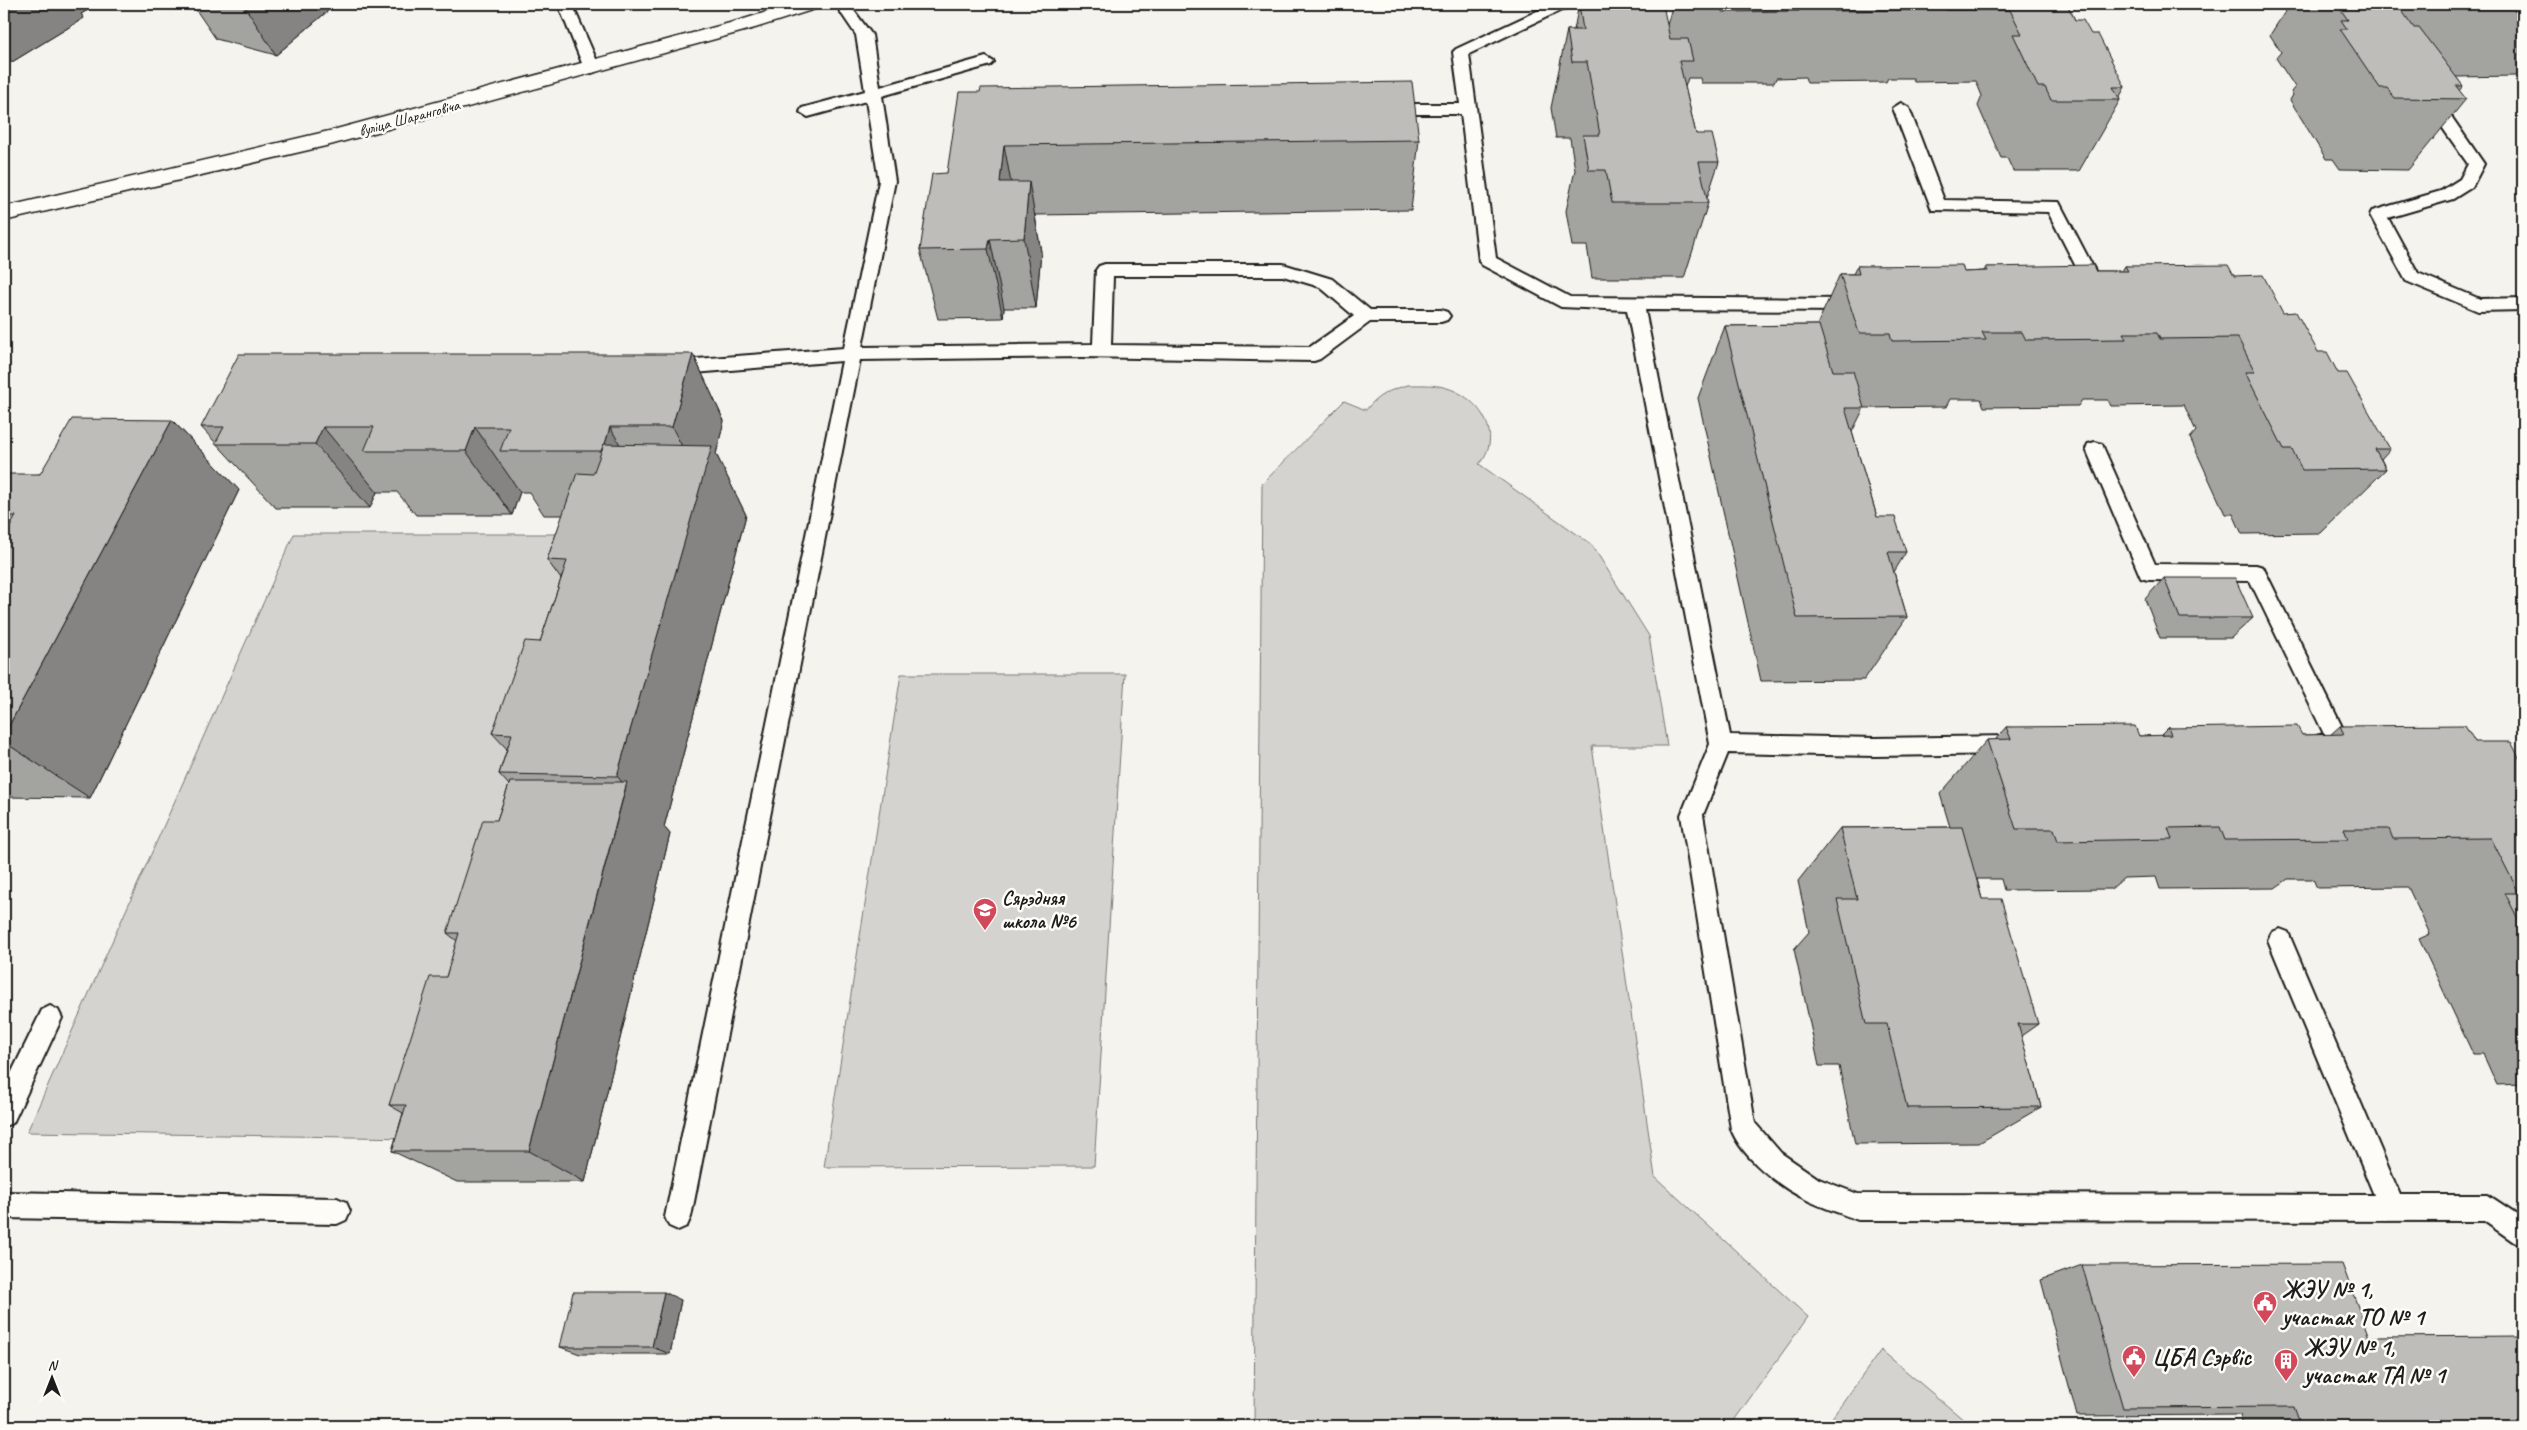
<svg xmlns="http://www.w3.org/2000/svg" width="2527" height="1430" font-family="Caveat,sans-serif">
<style>
.green{fill:#d4d3cf;stroke:#787876}
.lines{fill:none;stroke-linecap:round;stroke-linejoin:round}
.lane-casing{stroke:#1c1c1c;stroke-width:4}
.secondary-casing{stroke:#1c1c1c;stroke-width:3}
.lane{fill:#fdfcf7;fill-rule:evenodd}
.secondary{fill:#fdfcf7;fill-rule:evenodd}
.wall{fill:#a3a3a0;stroke:#1c1c1c}
.shaded-wall{fill:#858482;stroke:#1c1c1c}
.building{fill:#bebdba;stroke:#1c1c1c}
.labels{text-anchor:middle;stroke-width:5;stroke-linejoin:round;paint-order:stroke}
.far-street-label{font-size:16px;fill:#1c1c1c;stroke:#fdfcf7}
.poi-label{font-size:20px;font-weight:bold;fill:#1c1c1c;stroke:#fdfcf7;text-anchor:start}
.near-poi-label{font-size:24px;font-weight:bold;fill:#1c1c1c;stroke:#fdfcf7;text-anchor:start}
</style>
<rect width="100%" height="100%" fill="#f4f3ee"/>
<filter id="ink" filterUnits="userSpaceOnUse"><feTurbulence type="fractalNoise" baseFrequency=".02" numOctaves="2"/><feDisplacementMap in="SourceGraphic" scale="10" xChannelSelector="R" yChannelSelector="G"/><feConvolveMatrix kernelMatrix="1 2 1 2 8 2 1 2 1" color-interpolation-filters="sRGB"/></filter>
<g filter="url(#ink)">
<g class="green">
<path d="M1408 385C1422 385 1437 384 1450 389 1481 400 1504 436 1479 464L1592 545 1649 636 1667 746H1592L1655 1177 1808 1317 1730 1426H1254L1262 484 1344 401 1366 410C1377 395 1390 390 1408 385Z"/>
<path d="M294 534H600L416 1138 27 1132Z"/>
<path d="M901 674H1125L1094 1166 824 1167Z"/>
<path d="M1881 1350 1971 1426H1826Z"/>
</g>
<g class="lines">
<defs>
<g id="lane">
<path d="M558 4H572L600 68 597 71 592 73 584 68Z"/>
<path d="M835 4H849L872 35 880 87 986 57 994 62 991 65 882 96 895 181 862 347 1093 344 1096 270 1099 266 1105 264H1283L1332 279 1370 310H1441L1447 312 1450 316 1447 320 1441 322H1370L1320 359 1314 361 1082 357 860 360 691 1217 687 1226 678 1230 669 1226 665 1217 842 361 670 375 664 373 661 368 664 363 670 361 844 348 879 181 866 101 808 117 800 112 802 108 865 91 856 35ZM1113 276H1283L1320 287 1354 316 1310 347 1111 345Z"/>
<path d="M1552 4H1570L1568 7 1469 54 1496 258 1570 297 1853 299 1859 301 1862 305 1859 309 1853 311 1645 310 1730 735 1875 738 2011 736 2019 738 2022 745 2019 752 2011 754 1875 756 1728 753 1703 815 1755 1123 1781 1153 1819 1179 1858 1194 2374 1195 2268 940 2272 932 2280 929 2288 932 2400 1195H2488L2523 1218V1246L2514 1242 2484 1221 1858 1220C1840 1213 1820 1207 1803 1198 1778 1186 1741 1156 1731 1129L1681 815 1710 744 1627 310 1561 307 1482 265 1479 261 1461 114H1386L1378 109 1386 104H1460L1453 52 1456 49Z"/>
<path d="M2436 102 2442 103 2484 164 2472 187 2453 199 2388 218 2418 273 2480 299 2523 298V310L2478 311 2406 281 2370 215 2372 211 2441 191 2460 179 2468 164 2428 107Z"/>
<path d="M1901 103 1909 108 1944 200 2059 202 2105 290 2102 294 2096 296 2090 294 2048 212 1932 210 1893 108Z"/>
<path d="M2095 442 2102 444 2104 449 2155 564 2256 565 2263 567 2350 743 2347 750C2336 753 2327 753 2316 750L2313 743 2316 736 2324 734 2250 581 2148 580 2141 578 2086 449 2088 444Z"/>
<path d="M50 1006 58 1010 62 1018 13 1123 4 1126V1088L42 1010Z"/>
<path d="M4 1192 337 1198 346 1202 350 1211 346 1220 337 1224 4 1218Z"/>
</g>
<path id="secondary" d="M792 4H821L818 8 755 28 330 145 4 221V207L329 131 741 20Z"/>
</defs>
<use href="#lane" class="lane-casing"/>
<use href="#secondary" class="secondary-casing"/>
<use href="#lane" class="lane"/>
<use href="#secondary" class="secondary"/>
</g>
<g class="wall">
<path d="M4 4H91L93 7 81 14 84 18 12 62 4 59Z"/>
<path d="M192 4H336L276 55 216 39Z"/>
<path d="M1579 4 1667 25 1673 4H2067L2075 20 2091 34 2125 87 2119 98 2120 100 2079 171H2013L2007 158H2001L1978 106 1982 96 1976 81 1914 82 1913 78H1888L1886 82 1807 83 1805 77 1776 78 1774 83H1701L1700 78H1688L1685 87 1696 134 1719 162 1707 198 1708 203 1684 278H1592L1587 246H1572L1566 211 1575 170 1570 138H1556L1551 108 1567 30H1574Z"/>
<path d="M2290 4H2523V73H2519L2516 76 2456 77 2463 86 2459 91 2466 99 2408 170 2340 169 2333 159H2326L2290 100 2293 95 2291 92 2295 87 2276 58 2281 52 2270 35Z"/>
<path d="M980 92 1419 140 1411 210 1035 215 1041 252 1036 308H1004L1003 318 938 319 920 250 947 173Z"/>
<path d="M1857 266 1964 272 1984 271 1986 267 2095 271H2122L2125 266 2234 276 2283 313 2318 352 2338 373 2390 449 2381 459 2386 469 2321 533 2242 534 2233 514H2225L2190 438 2196 431 2184 405 2111 406 2108 400H2082L2078 406 1984 407 1981 399H1950L1946 407 1864 408 1852 432 1877 517 1906 552 1894 572 1907 617 1864 680 1761 681 1698 398 1725 326 1817 325 1840 274H1853Z"/>
<path d="M693 354 724 421 716 454 746 515 664 827 670 834 585 1182H457L392 1151 403 1113 389 1105 446 977 457 941 447 933 497 820 509 785 499 774 507 749 492 733 540 642 561 579 547 560 563 515H544L529 492H520L512 515H416L397 492H377L370 508H276L201 427Z"/>
<path d="M2523 372V384L2519 376Z"/>
<path d="M172 420 239 490 90 798 4 797V538L5 535 4 534V478L40 474Z"/>
<path d="M2164 578 2253 618 2231 638H2160L2145 599Z"/>
<path d="M2340 726 2475 742 2523 765V1084L2497 1085 2483 1054H2473L2419 939 2430 934 2408 887 2317 888 2313 879H2288L2275 888 2160 889 2156 877 2124 878 2111 889 2004 890 2001 879H1977L1982 899 2038 1024 2021 1036 2041 1107 1979 1143 1855 1144 1839 1066H1819L1794 949 1809 932 1798 881 1840 828 1950 827 1940 794 1987 740H1995L2006 727 2139 736H2160L2168 728 2302 735H2330Z"/>
<path d="M2082 1265 2369 1337 2523 1426H2243L2240 1415 2077 1416 2041 1280Z"/>
<path d="M681 1300 670 1354H580L560 1347Z"/>
</g>
<g class="shaded-wall">
<path d="M4 4H91L93 7 81 14 84 18 12 62 4 52Z"/>
<path d="M243 4H336L276 55Z"/>
<path d="M1004 145 1017 215 1000 182Z"/>
<path d="M1029 182 1041 252 1036 308 1024 238Z"/>
<path d="M990 239 1004 308 1003 318 988 249Z"/>
<path d="M693 354 724 421 716 454 746 515 664 827 670 834 585 1182 529 1151 626 787 617 776 701 483 672 427Z"/>
<path d="M172 420 239 490 90 798 4 742V735Z"/>
<path d="M323 427 377 492 370 508 315 444Z"/>
<path d="M475 427 520 492 512 515 466 451Z"/>
<path d="M610 427 647 492 603 451Z"/>
<path d="M664 1292 681 1300 670 1354 652 1347Z"/>
</g>
<g class="building">
<path d="M1579 4 1663 5 1670 39H1688L1693 61H1679L1696 134H1712L1719 162H1699L1708 203H1612L1606 170H1589L1583 135H1600L1587 62H1572L1567 30H1583Z"/>
<path d="M1694 4H2067L2075 20H2083L2091 34H2098L2125 87H2113L2120 100H2051L2045 87H2038L2013 34H2022L2010 10H1946L1944 6H1915L1916 10 1834 11 1831 5 1797 6 1799 11 1722 12 1721 6H1695Z"/>
<path d="M2337 4H2460L2462 7 2400 8 2414 28H2419L2463 86H2456L2466 99 2395 98 2387 88H2380L2340 29H2347L2341 20H2348Z"/>
<path d="M2496 4H2523V5H2497Z"/>
<path d="M1412 82 1419 140 1004 145 1000 182H1029L1024 238 990 239 988 249 920 250 932 174 947 173 959 92H980L981 88Z"/>
<path d="M1962 265 1964 272 1988 271 1986 267 2093 265 2095 271H2128L2125 266 2228 265 2234 276 2263 275 2283 313 2296 312 2318 352H2327L2338 373H2347L2390 449H2375L2386 469 2302 470 2292 449H2284L2245 372H2255L2238 338 2160 339 2157 333H2123L2126 339 2026 340 2022 332H1982L1986 340 1892 341 1890 333H1859L1840 274H1859L1857 266Z"/>
<path d="M1819 325 1833 371H1853L1864 408H1845L1877 517H1895L1906 552H1888L1907 617 1797 618 1725 326Z"/>
<path d="M239 354H693L672 427H610L605 444H604L601 451H500L509 427H475L466 451H364L374 427H323L315 444H215L224 427H201Z"/>
<path d="M72 419 172 420 4 735V538L16 516H4V478L7 474H40Z"/>
<path d="M604 444 712 446 617 776 499 774 512 734 492 733 525 641 540 642 567 561 547 560 577 473 593 474Z"/>
<path d="M2164 578H2235L2253 618H2180Z"/>
<path d="M2465 725 2475 742H2511L2523 765V929L2505 893H2519L2491 838 2393 839 2389 829H2344L2348 839 2225 840 2220 827 2168 828 2172 839 2058 841 2054 829H2016L1987 740 2011 739 2006 727 2135 726 2139 736 2171 735 2168 728 2297 726 2302 735 2344 734 2340 726Z"/>
<path d="M510 782H627L529 1151H392L406 1105H389L430 977H446L459 933H447L483 820H497Z"/>
<path d="M1962 827 1982 899H2001L2038 1024H2018L2041 1107 1907 1108 1887 1024H1866L1837 899H1857L1840 828Z"/>
<path d="M2342 1264 2369 1337 2523 1336V1426H2301L2294 1407 2123 1408 2082 1265Z"/>
<path d="M573 1292H664L652 1347H560Z"/>
</g>
</g>
<defs>
<symbol id="school-pin" viewBox="-11 -11 22 30"><path d="M0 17L-7.5 6A9.5 9.5 0 1 1 7.5 6Z" fill="#d1495b" stroke="#fdfcf7"/><path d="M0-5L7-2L0 1L-7-2ZM-4 1L0 2.5L4 1V4Q0 6-4 4Z" fill="#fff"/></symbol>
<symbol id="civic-pin" viewBox="-11 -11 22 30"><path d="M0 17L-7.5 6A9.5 9.5 0 1 1 7.5 6Z" fill="#d1495b" stroke="#fdfcf7"/><path d="M-.6-6.5H3V-4.5H.6V-3L4-1V1h2V6H-6V1h2V-1L-.6-3ZM-1.2 2.5V6h2.4V2.5Z" fill="#fff"/></symbol>
<symbol id="building-pin" viewBox="-11 -11 22 30"><path d="M0 17L-7.5 6A9.5 9.5 0 1 1 7.5 6Z" fill="#d1495b" stroke="#fdfcf7"/><path d="M-4-6H4V6H1V3H-1V6H-4ZM-2.5-4.3h1.7v1.8h-1.7ZM.8-4.3h1.7v1.8H.8ZM-2.5-1h1.7V.8h-1.7ZM.8-1h1.7V.8H.8Z" fill="#fff"/></symbol>
</defs>
<g fill-rule="evenodd">
<use href="#school-pin" x="971" y="896" width="28" height="38"/>
<use href="#civic-pin" x="2251" y="1289" width="28" height="38"/>
<use href="#civic-pin" x="2120" y="1343" width="28" height="38"/>
<use href="#building-pin" x="2272" y="1347" width="28" height="38"/>
</g>
<g class="labels">
<g class="far-street-label">
<text transform="translate(409 117) rotate(-15)" y="6">вуліца Шаранговіча</text>
</g>
<g class="poi-label">
<text x="1002" y="905">Сярэдняя<tspan x="1002" dy="23">школа №6</tspan></text>
</g>
<g class="near-poi-label">
<text x="2282" y="1297">ЖЭУ № 1,<tspan x="2282" dy="28">участак ТО № 1</tspan></text>
<text x="2304" y="1355">ЖЭУ № 1,<tspan x="2304" dy="28">участак ТА № 1</tspan></text>
<text x="2152" y="1365">ЦБА Сэрвіс</text>
</g>
</g>
<rect width="2527" height="1430" fill="none" stroke="#fdfcf7" stroke-width="20"/>
<rect x="10" y="10" width="2507" height="1410" fill="none" stroke="#1c1c1c" stroke-width="2" filter="url(#ink)"/>
<g transform="translate(52 1378)" stroke="#fdfcf7" stroke-width="4" paint-order="stroke">
<path d="M0-4L9 19L0 12L-9 19Z" fill="#1c1c1c"/>
<text y="-8" font-size="14" font-weight="bold" text-anchor="middle" fill="#1c1c1c">N</text>
</g>
</svg>
